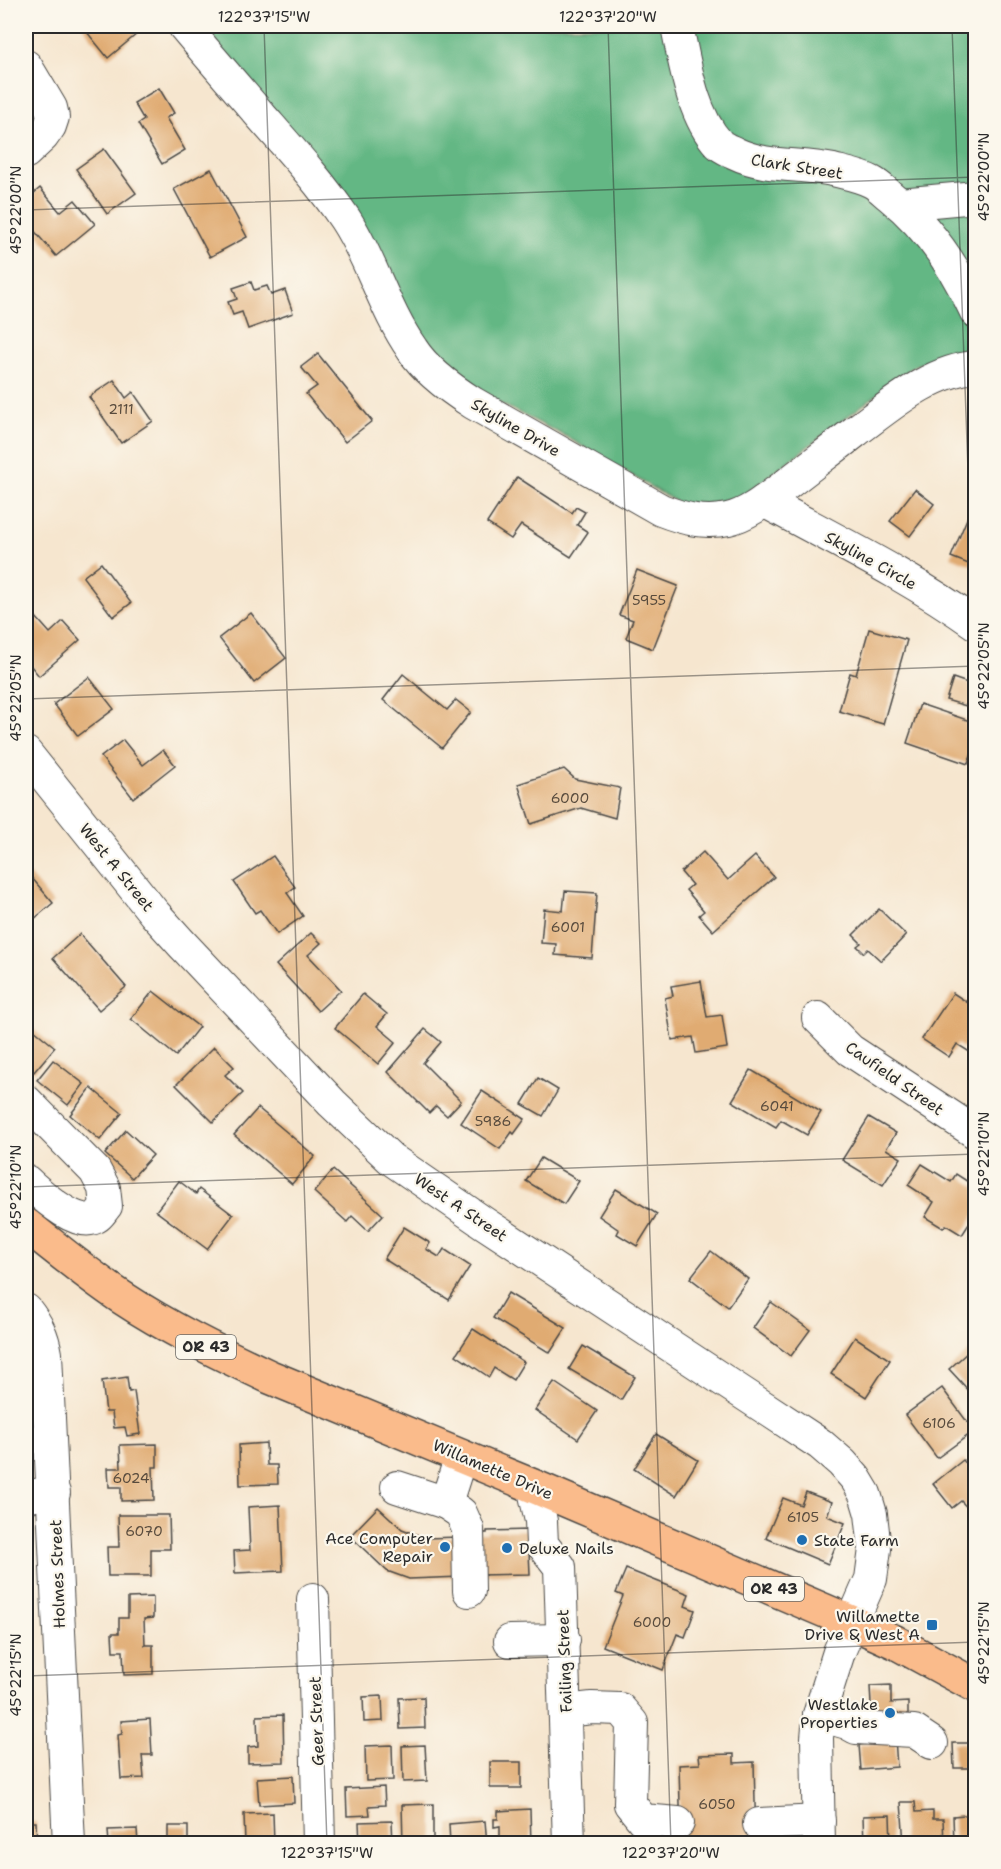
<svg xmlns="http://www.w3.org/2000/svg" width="1001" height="1869" font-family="'Shantell Sans',sans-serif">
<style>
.forest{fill:#64b784;stroke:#487158;stroke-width:1.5}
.building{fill:#e0ab72}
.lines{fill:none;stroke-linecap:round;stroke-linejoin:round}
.minor-casing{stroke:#494744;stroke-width:34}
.major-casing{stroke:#494744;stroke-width:36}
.minor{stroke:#fff;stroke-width:32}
.major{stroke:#fabb8b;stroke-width:33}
.ticks{fill:none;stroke:#2b2b2b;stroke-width:1.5;stroke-opacity:0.45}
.poi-dot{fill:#1f6fb2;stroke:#fbf7ec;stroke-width:2}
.labels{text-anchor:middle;stroke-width:4.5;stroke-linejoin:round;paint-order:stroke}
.number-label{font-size:14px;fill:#584b3d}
.shield{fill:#fbf7ec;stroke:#696865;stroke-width:1.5}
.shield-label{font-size:15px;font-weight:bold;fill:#2b2b2b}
.street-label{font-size:16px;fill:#2b2b2b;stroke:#fbf7ec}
.poi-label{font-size:16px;fill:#2b2b2b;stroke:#fbf7ec;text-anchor:end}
.neatline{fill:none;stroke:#2b2b2b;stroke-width:2}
.ticks-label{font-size:15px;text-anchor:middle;fill:#2b2b2b}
</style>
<rect width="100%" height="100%" fill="#fbf7ec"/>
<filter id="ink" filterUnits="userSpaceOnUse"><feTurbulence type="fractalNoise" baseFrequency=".0167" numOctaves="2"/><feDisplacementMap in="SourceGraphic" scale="12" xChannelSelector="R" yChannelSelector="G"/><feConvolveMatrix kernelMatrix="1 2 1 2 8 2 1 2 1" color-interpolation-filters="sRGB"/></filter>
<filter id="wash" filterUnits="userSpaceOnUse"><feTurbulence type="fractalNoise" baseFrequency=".008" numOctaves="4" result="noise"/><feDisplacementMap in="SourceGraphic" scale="24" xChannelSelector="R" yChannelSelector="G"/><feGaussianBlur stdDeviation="1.35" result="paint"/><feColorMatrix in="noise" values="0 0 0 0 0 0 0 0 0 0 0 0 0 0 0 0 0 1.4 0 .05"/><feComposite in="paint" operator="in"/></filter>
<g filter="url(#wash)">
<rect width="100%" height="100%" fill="#f6e6cf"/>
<path class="forest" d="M196 26H975V355L941 358 916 365 735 502 723 507 681 505 565 436 463 385 442 370Z"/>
<g id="blocks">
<g class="building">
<path d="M82 26H130L137 34 108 58Z"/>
<path d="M159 88 174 113 166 118 185 150 162 164 138 124 144 120 134 103Z"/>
<path d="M104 149 136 193 107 214 76 169Z"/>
<path d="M211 169 247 237 210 257 174 189Z"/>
<path d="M40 188 60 212 75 200 95 224 56 256 31 227 26 231V200Z"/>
<path d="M251 282 254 290 267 286 271 295 285 290 293 313 248 329 242 312 233 315 228 302 237 299 233 288Z"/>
<path d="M318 354 372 421 345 442 306 394 317 386 301 367Z"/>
<path d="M114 380 126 398 133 392 153 421 121 443 89 397Z"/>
<path d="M517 477 572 513 576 507 585 512 577 525 588 532 571 557 521 525 511 539 487 523Z"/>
<path d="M915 489 934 504 910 536 890 521Z"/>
<path d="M971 509 976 511V567L951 557Z"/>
<path d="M101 563 131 603 113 617 83 577Z"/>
<path d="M637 570 678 586 653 649 626 638 633 620 619 615Z"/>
<path d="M26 606 50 633 63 621 80 640 39 676 26 660Z"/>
<path d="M251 613 286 658 254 683 219 638Z"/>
<path d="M869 629 907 640 883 724 839 711 850 673 856 675Z"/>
<path d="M403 674 447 710 456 700 471 712 442 748 383 700Z"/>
<path d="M89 677 114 709 78 736 54 704Z"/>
<path d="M953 678 976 686V709L946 700Z"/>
<path d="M920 704 976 723V742L968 764 907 743Z"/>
<path d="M123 740 143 765 163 750 175 765 133 798 101 757Z"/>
<path d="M564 769 575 779 620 788 615 818 581 808 531 824 518 784Z"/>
<path d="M703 852 728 880 755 856 774 877 713 931 699 915 704 911 686 890 692 885 681 872Z"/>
<path d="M273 856 295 887 287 893 303 916 277 934 260 910 255 913 234 882Z"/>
<path d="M26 871 53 903 27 925 26 923Z"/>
<path d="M565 891 597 893 592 958 555 955 556 944 541 943 544 909 563 911Z"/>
<path d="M879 909 906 935 881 961 868 949 864 953 857 946 861 943 853 935Z"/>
<path d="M311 933 321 943 308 955 341 990 318 1011 276 965Z"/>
<path d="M80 934 126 987 99 1010 53 958Z"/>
<path d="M701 981 707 1017 722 1015 727 1048 696 1053 693 1037 672 1040 665 998 673 996 671 986Z"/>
<path d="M153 991 199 1027 176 1056 131 1019Z"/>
<path d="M953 993 976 1008V1056L957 1044 949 1057 922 1039Z"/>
<path d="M363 994 387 1014 377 1026 396 1042 378 1064 335 1028Z"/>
<path d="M29 1026 55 1047 34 1072 26 1065V1030Z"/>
<path d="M425 1029 441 1042 423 1063 461 1101 447 1116 436 1106 429 1113 388 1072Z"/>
<path d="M214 1047 234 1067 225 1075 243 1093 213 1122 176 1085Z"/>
<path d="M53 1060 84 1084 68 1105 37 1080Z"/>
<path d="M751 1070 821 1112 807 1135 781 1120 776 1127 732 1101Z"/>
<path d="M538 1078 558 1090 543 1116 522 1104Z"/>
<path d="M91 1088 122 1113 100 1140 70 1115Z"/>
<path d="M482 1091 525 1119 514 1134 512 1132 500 1149 461 1123Z"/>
<path d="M258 1108 315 1156 292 1184 234 1135Z"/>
<path d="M869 1117 896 1133 886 1149 901 1158 883 1185 842 1160Z"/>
<path d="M126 1130 153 1155 132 1178 105 1154Z"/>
<path d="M541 1158 579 1181 564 1204 526 1181Z"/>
<path d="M922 1164 951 1182 956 1174 976 1187V1213L962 1235 946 1225 943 1228 925 1217 934 1202 908 1185Z"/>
<path d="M333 1170 383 1215 368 1231 352 1216 347 1222 314 1192Z"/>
<path d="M179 1181 196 1194 199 1189 233 1215 207 1249 156 1211Z"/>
<path d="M616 1189 657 1214 637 1246 617 1234 619 1230 599 1216Z"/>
<path d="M404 1227 430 1243 426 1249 439 1257 444 1249 470 1266 449 1300 384 1259Z"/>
<path d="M711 1251 748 1279 728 1307 690 1278Z"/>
<path d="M508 1293 566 1328 550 1353 493 1318Z"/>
<path d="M771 1302 810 1330 791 1356 753 1328Z"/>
<path d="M473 1329 524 1362 513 1380 494 1368 489 1377 456 1355Z"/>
<path d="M855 1337 890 1360 866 1397 831 1374Z"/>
<path d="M976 1345V1391L972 1394 949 1369Z"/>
<path d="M583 1346 635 1377 621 1400 569 1369Z"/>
<path d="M127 1377 129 1392 134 1391 140 1434 127 1436 125 1427 114 1428 112 1412H106L102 1381Z"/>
<path d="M554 1382 597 1411 578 1439 535 1410Z"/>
<path d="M942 1388 974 1431 937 1458 905 1415Z"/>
<path d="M656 1434 698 1460 676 1496 634 1469Z"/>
<path d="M266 1443 267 1465H277L278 1484 240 1485 239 1445Z"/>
<path d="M157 1444V1467H153L154 1500 121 1501V1487H109L108 1468H121L120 1445Z"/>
<path d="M963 1460 976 1475V1517L961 1501 952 1508 933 1484Z"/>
<path d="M806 1492 832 1502 827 1516 845 1523 828 1564 766 1538 783 1498 801 1505Z"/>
<path d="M280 1505 283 1571 235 1573 234 1551 250 1550 248 1507Z"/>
<path d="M378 1507 402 1529 426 1538 460 1537 461 1577 409 1579 387 1571 350 1536Z"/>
<path d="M118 1515H169L170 1549H151V1576H108L107 1547H119Z"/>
<path d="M528 1530 530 1574 479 1575 478 1533H487V1531Z"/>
<path d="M626 1569 689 1594 685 1606 695 1610 685 1637 677 1634 663 1670 603 1646 623 1596 616 1593Z"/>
<path d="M153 1597V1618L144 1619 145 1645H153V1674L124 1675 123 1651H113L112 1633H119V1618H128V1598Z"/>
<path d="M891 1685V1703L908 1702V1722L872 1724 870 1686Z"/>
<path d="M382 1696 383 1721 364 1722 363 1697Z"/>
<path d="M424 1697 425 1728 400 1729 399 1698Z"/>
<path d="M283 1715 284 1762 248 1763V1747L258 1746 257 1716Z"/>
<path d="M150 1719 152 1755H142L144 1778 121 1779 118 1735 122 1734 121 1721Z"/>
<path d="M895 1738 897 1767 861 1770 859 1745 879 1743Z"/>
<path d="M953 1743H976V1768H954Z"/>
<path d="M392 1745 393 1780 366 1781 365 1746Z"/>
<path d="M425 1745 427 1781 403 1782 402 1746Z"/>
<path d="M734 1754V1763L754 1762 756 1844H681L679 1765 700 1764 699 1755Z"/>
<rect x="490" y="1762" width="31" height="26"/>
<path d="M293 1776 294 1803 259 1805 257 1778Z"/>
<path d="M384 1787 385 1805 369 1806 370 1815 347 1816 346 1789Z"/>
<path d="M901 1802H915L916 1812 933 1811V1819H943L944 1844H904Z"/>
<path d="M433 1804V1839H441V1844H403L402 1805Z"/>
<path d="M530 1809 531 1844H500V1826L494 1827V1819H498V1811Z"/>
<path d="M273 1813 274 1844H245L244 1814Z"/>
<path d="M976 1814V1844H954L953 1816Z"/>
<path d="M890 1815 891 1844H864L863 1816Z"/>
<path d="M392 1821 393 1844H360L359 1822Z"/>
<path d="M485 1821 487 1844H450L449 1824Z"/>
<path d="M26 1822H36L37 1844H26Z"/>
<path d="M168 1826H188V1844H149V1840L168 1839Z"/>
<path d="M137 1829 138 1844H109L108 1830Z"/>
</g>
</g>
</g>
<g filter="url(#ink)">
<use href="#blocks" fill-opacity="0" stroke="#494744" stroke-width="1.5"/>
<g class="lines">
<defs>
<g id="minor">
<path d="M184 26C209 56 235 86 261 116 290 149 320 182 345 219 372 260 384 309 412 349 426 371 451 389 473 403L661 510C684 519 704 524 728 519 750 514 769 497 787 484 810 466 833 449 856 431 890 406 931 370 976 367"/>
<path d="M677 26C685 64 692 115 719 144 723 148 729 150 735 153 766 168 800 163 833 170 845 173 861 176 872 182 878 185 884 191 890 196 927 226 956 268 976 312"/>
<path d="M26 66 51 108 53 117 50 126 43 136 26 152"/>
<path d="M900 204 976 197"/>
<path d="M764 501C835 540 909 576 976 624"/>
<path d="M26 753 154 913 182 944 332 1103 391 1159 484 1223 820 1444 842 1463 856 1479 865 1494 871 1514 875 1549 871 1579 839 1652 819 1715 817 1738 819 1844"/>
<path d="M818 1018 850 1050 976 1133"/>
<path d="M26 1101 95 1171 104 1188 106 1206C103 1209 100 1215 96 1217 77 1229 40 1193 26 1181"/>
<path d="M26 1310C37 1324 43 1336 46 1354L69 1844"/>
<path d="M533 1486 541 1521 542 1544 560 1567 569 1844"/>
<path d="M397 1487 446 1503 461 1456"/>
<path d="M26 1496 54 1493"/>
<path d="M446 1503 461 1513 468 1529 469 1591"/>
<path d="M313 1599 319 1844"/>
<path d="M510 1641 564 1640"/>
<path d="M566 1711 592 1708 620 1709 632 1723 630 1804 643 1820 678 1823"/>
<path d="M819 1715 847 1723 856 1728 914 1731 932 1743"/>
<path d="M759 1824 819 1821"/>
</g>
<path id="major" d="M26 1225C57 1249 88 1275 121 1297 168 1328 219 1353 270 1377L533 1486 851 1622 895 1642 976 1686"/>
</defs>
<use href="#minor" class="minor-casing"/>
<use href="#major" class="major-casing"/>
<use href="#minor" class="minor"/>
<use href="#major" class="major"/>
</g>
</g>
<path class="ticks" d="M264 26 327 1844M608 26 671 1844M952 26 976 692M26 210 976 177M26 699 976 666M26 1187 976 1154M26 1676 976 1642"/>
<g class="poi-dot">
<circle cx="802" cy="1540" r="6"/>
<circle cx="445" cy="1547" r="6"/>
<circle cx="507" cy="1548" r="6"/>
<rect x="926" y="1619" width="12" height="12" rx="3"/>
<circle cx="890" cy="1713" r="6"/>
</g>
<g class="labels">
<g class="number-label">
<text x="121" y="414">2111</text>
<text x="649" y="605">5955</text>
<text x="570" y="803">6000</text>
<text x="568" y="932">6001</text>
<text x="777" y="1111">6041</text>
<text x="493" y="1126">5986</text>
<text x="939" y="1428">6106</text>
<text x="131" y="1483">6024</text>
<text x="803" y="1522">6105</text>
<text x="144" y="1536">6070</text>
<text x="652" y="1627">6000</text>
<text x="717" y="1809">6050</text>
</g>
<g class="shield">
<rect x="176" y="1335" width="60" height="24" rx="4.5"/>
<rect x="744" y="1577" width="60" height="24" rx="4.5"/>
</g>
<g class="shield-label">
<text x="206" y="1352">OR 43</text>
<text x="774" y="1594">OR 43</text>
</g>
<g class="street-label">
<text transform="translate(797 166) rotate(9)" y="6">Clark Street</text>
<text transform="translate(516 427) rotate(30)" y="6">Skyline Drive</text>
<text transform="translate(871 560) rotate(29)" y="6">Skyline Circle</text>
<text transform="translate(117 867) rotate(51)" y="6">West A Street</text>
<text transform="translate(895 1078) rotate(35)" y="6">Caufield Street</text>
<text transform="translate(461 1207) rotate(34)" y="6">West A Street</text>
<text transform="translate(493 1469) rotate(23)" y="6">Willamette Drive</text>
<text transform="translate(57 1574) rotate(-92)" y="6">Holmes Street</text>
<text transform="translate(564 1661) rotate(-92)" y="6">Failing Street</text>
<text transform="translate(316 1721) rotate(-92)" y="6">Geer Street</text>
</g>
<g class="poi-label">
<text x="433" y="1544">Ace Computer<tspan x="433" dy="18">Repair</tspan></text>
<text x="814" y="1546" text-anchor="start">State Farm</text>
<text x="519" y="1554" text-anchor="start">Deluxe Nails</text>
<text x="920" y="1622">Willamette<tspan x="920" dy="18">Drive &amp; West A</tspan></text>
<text x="878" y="1710">Westlake<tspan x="878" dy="18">Properties</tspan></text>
</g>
</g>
<rect width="1001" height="1869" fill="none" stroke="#fbf7ec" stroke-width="66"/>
<rect x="33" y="33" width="935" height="1803" class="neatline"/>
<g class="ticks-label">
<text x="264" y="22">122°37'15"W</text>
<text x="608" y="22">122°37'20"W</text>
<text transform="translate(984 177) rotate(-90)" y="5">45°22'00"N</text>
<text transform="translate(16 210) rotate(-90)" y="5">45°22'00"N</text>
<text transform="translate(984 666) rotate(-90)" y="5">45°22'05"N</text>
<text transform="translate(16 698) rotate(-90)" y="5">45°22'05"N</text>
<text transform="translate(984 1154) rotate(-90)" y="5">45°22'10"N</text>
<text transform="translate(16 1187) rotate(-90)" y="5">45°22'10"N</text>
<text transform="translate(984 1643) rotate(-90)" y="5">45°22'15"N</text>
<text transform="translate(16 1675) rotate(-90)" y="5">45°22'15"N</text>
<text x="327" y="1858">122°37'15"W</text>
<text x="671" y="1858">122°37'20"W</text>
</g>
</svg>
